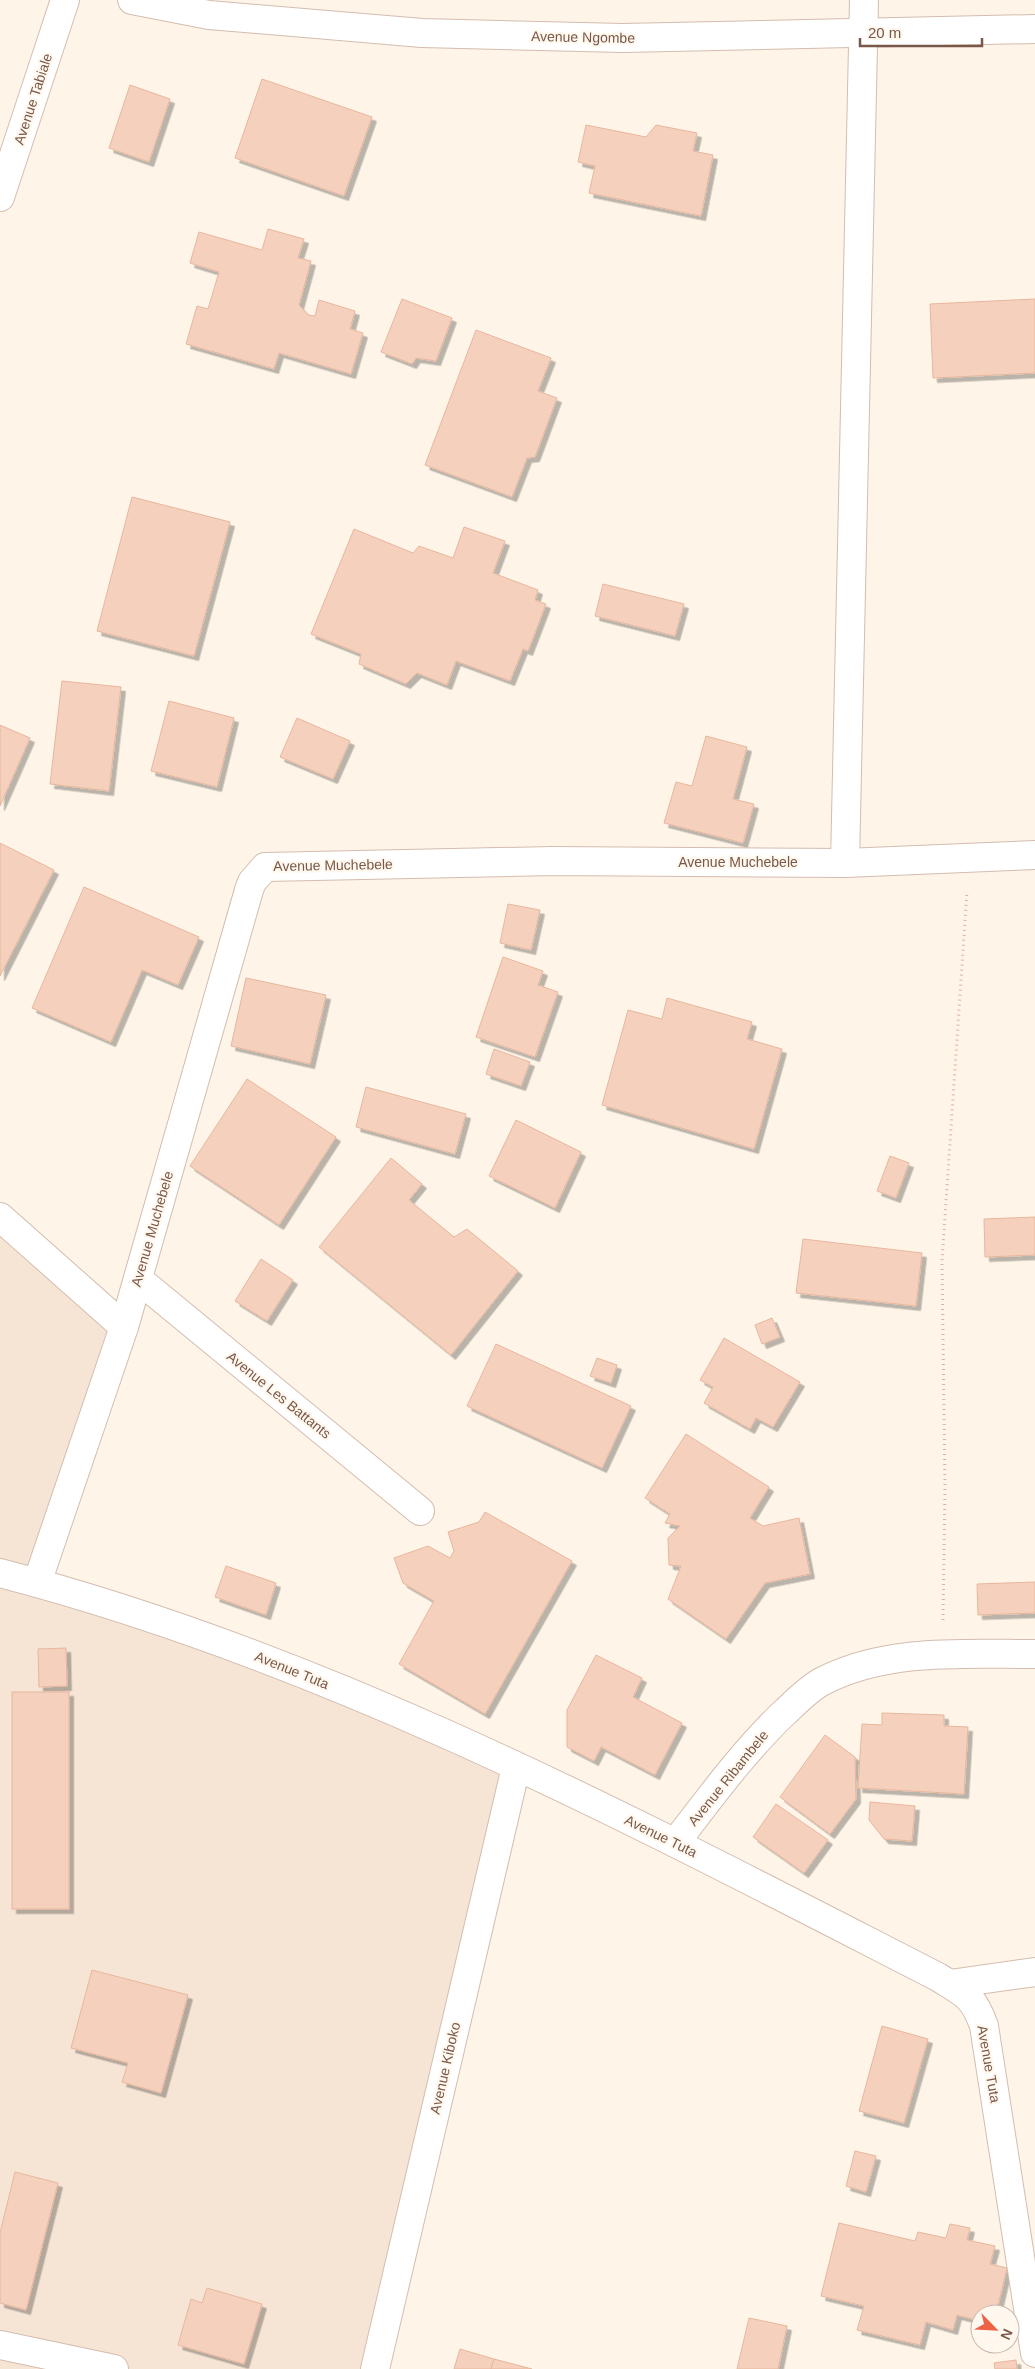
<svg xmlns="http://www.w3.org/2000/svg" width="1035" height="2369" font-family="Arial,sans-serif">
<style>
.residential{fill:#f6e5d5}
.building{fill:#f5d1bd;stroke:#e8b69d;filter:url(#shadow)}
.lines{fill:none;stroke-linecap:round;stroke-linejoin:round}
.minor-casing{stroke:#d3bdaf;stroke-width:30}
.path{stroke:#dab3a0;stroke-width:3;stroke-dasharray:1 4;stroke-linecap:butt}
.minor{stroke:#fff;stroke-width:28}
.labels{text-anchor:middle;stroke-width:4.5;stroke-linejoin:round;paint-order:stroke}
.street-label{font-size:14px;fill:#795849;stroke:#fff8ef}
</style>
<defs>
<filter id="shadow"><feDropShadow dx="4.5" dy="4.5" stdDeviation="0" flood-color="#0004"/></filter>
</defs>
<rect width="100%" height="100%" fill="#fef4e7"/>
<path class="residential" d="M0 1226 124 1327 37 1583 516 1767 375 2369H0Z"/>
<g class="building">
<path d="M262 79 372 117 344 196 235 158Z"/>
<path d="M130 85 170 99 149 162 109 148Z"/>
<path d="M586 125 646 137 656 125 697 133 693 151 713 155 701 216 589 193 595 166 578 162Z"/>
<path d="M268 229 304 239 298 258 311 261 299 305 308 315 315 316 319 300 355 311 350 329 363 333 351 374 279 353 274 369 186 344 197 306 208 309 219 272 190 263 199 232 262 250Z"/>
<path d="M402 299 452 318 436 361 416 358 412 364 381 352Z"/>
<path d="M1035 299V373L933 378 930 304Z"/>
<path d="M476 330 551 358 538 391 557 398 535 457 527 458 512 497 425 465Z"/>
<path d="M132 497 230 522 194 656 97 631Z"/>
<path d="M464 527 505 541 493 573 538 590 535 600 546 604 528 651 523 649 510 681 456 661 447 685 417 673 406 684 359 664 361 654 311 634 354 529 413 553 419 546 453 558Z"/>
<path d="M603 584 684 604 675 636 595 616Z"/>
<path d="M62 681 121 687 109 791 50 784Z"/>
<path d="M169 701 234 718 217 787 151 771Z"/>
<path d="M297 718 350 741 333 779 280 757Z"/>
<path d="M0 725 30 738 0 806Z"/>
<path d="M706 736 747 747 733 799 754 804 743 843 664 823 676 782 692 786Z"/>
<path d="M0 843 54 870 0 976Z"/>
<path d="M84 887 199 937 178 985 142 970 111 1042 32 1008Z"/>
<path d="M508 904 540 910 531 950 500 943Z"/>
<path d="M503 957 543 971 538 985 558 992 535 1057 476 1037Z"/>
<path d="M246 978 326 995 310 1064 231 1046Z"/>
<path d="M667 998 752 1022 747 1039 782 1049 754 1149 602 1105 628 1010 662 1019Z"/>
<path d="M494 1049 530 1062 521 1086 486 1074Z"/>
<path d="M247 1079 336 1137 279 1225 190 1166Z"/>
<path d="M366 1087 466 1114 455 1154 356 1127Z"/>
<path d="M516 1120 581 1152 555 1208 489 1176Z"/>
<path d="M890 1156 909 1163 896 1198 877 1191Z"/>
<path d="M391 1158 422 1184 409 1200 454 1237 467 1229 518 1271 451 1355 319 1247Z"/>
<path d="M1035 1217V1255L985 1257 984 1219Z"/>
<path d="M803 1239 922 1253 916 1306 796 1293Z"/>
<path d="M261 1259 293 1280 267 1321 235 1301Z"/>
<path d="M772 1318 780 1337 762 1344 755 1325Z"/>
<path d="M724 1338 800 1382 773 1427 756 1418 750 1429 704 1403 713 1387 700 1380Z"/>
<path d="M496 1344 631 1406 602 1468 467 1406Z"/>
<path d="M597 1358 617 1365 611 1383 590 1376Z"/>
<path d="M686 1434 769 1487 750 1518 763 1526 799 1518 810 1574 765 1583 726 1639 668 1599 681 1566 669 1565 668 1538 680 1526 665 1523 670 1514 645 1498Z"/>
<path d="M485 1512 572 1561 485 1714 399 1664 434 1601 403 1583 394 1558 428 1546 450 1558 454 1551 448 1532 479 1522Z"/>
<path d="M226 1566 276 1583 266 1615 215 1597Z"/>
<path d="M1035 1582V1613L978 1615 977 1584Z"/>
<path d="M66 1648 67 1686 39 1687 38 1649Z"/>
<path d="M596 1655 642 1678 633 1697 682 1723 655 1775 601 1747 594 1761 567 1747V1710Z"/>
<rect x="12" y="1692" width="57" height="217"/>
<path d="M882 1713 944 1715V1726L968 1727 964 1794 858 1788 862 1724 882 1725Z"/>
<path d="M825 1735 855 1757 856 1799 830 1834 780 1797Z"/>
<path d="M870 1802 915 1806 912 1841 884 1839 869 1820Z"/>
<path d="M776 1804 828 1840 804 1873 753 1837Z"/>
<path d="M92 1970 188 1995 161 2093 122 2082 128 2063 71 2048Z"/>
<path d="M882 2026 928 2039 904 2123 859 2111Z"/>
<path d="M855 2151 876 2156 866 2192 846 2186Z"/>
<path d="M15 2172 58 2183 26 2310 0 2303V2233Z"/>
<path d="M839 2223 915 2241 918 2232 946 2238 950 2224 970 2228 967 2240 995 2246 990 2264 1007 2268 996 2314H980V2321L957 2315 953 2330 926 2322 920 2345 857 2330 864 2306 821 2296Z"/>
<path d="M207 2288 262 2304 244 2364 178 2345 191 2299 202 2303Z"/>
<path d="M749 2318 787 2326 778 2369H737Z"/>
<path d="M460 2349 494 2359 491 2369H454Z"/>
<path d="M494 2359 532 2369H491Z"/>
<path d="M1016 2360 1017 2369H995L994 2363Z"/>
</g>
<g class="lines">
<defs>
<g id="minor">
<path d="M132 0 209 15 422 33 623 38 1035 29"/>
<path d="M0 197 65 0"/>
<path d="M845 863 864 0"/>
<path d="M0 1217 124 1327"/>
<path d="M138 1279 420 1511"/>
<path d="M0 1573C331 1659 635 1822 938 1977 965 1994 973 1995 984 2026L1035 2353"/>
<path d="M37 1583 124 1327 249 890 252 882 265 867 552 861 845 863 1035 855"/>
<path d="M675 1843C710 1798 743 1752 785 1712 796 1702 809 1688 823 1681 887 1648 965 1654 1035 1654"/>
<path d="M950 1984 1035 1972"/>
<path d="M0 2345 114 2369"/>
<path d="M375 2369 516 1767"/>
</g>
</defs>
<use href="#minor" class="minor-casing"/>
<path class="path" d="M943 1620 945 1487 942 1261 967 892"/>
<use href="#minor" class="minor"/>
</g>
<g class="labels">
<g class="street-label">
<text transform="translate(583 37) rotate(1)" y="5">Avenue Ngombe</text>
<text transform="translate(33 99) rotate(-72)" y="5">Avenue Tabiale</text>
<text x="738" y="867">Avenue Muchebele</text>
<text transform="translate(333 865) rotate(-1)" y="5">Avenue Muchebele</text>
<text transform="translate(152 1229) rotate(-74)" y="5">Avenue Muchebele</text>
<text transform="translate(279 1395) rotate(39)" y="5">Avenue Les Battants</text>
<text transform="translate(292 1670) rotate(22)" y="5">Avenue Tuta</text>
<text transform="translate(728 1778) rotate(-51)" y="5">Avenue Ribambele</text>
<text transform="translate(661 1836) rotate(26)" y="5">Avenue Tuta</text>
<text transform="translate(989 2064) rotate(80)" y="5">Avenue Tuta</text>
<text transform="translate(445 2068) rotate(-77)" y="5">Avenue Kiboko</text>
</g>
</g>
<g transform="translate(995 2329) rotate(114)"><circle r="24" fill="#fff8ef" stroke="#c9b8ad"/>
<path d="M0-4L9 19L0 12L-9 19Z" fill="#ed6346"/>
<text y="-8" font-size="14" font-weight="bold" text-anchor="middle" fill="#795849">N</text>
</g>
<path d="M860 38v8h122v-8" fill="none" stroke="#795849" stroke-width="2.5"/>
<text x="868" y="38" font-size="15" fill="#795849" stroke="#fff8ef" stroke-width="4" paint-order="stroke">20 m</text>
</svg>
